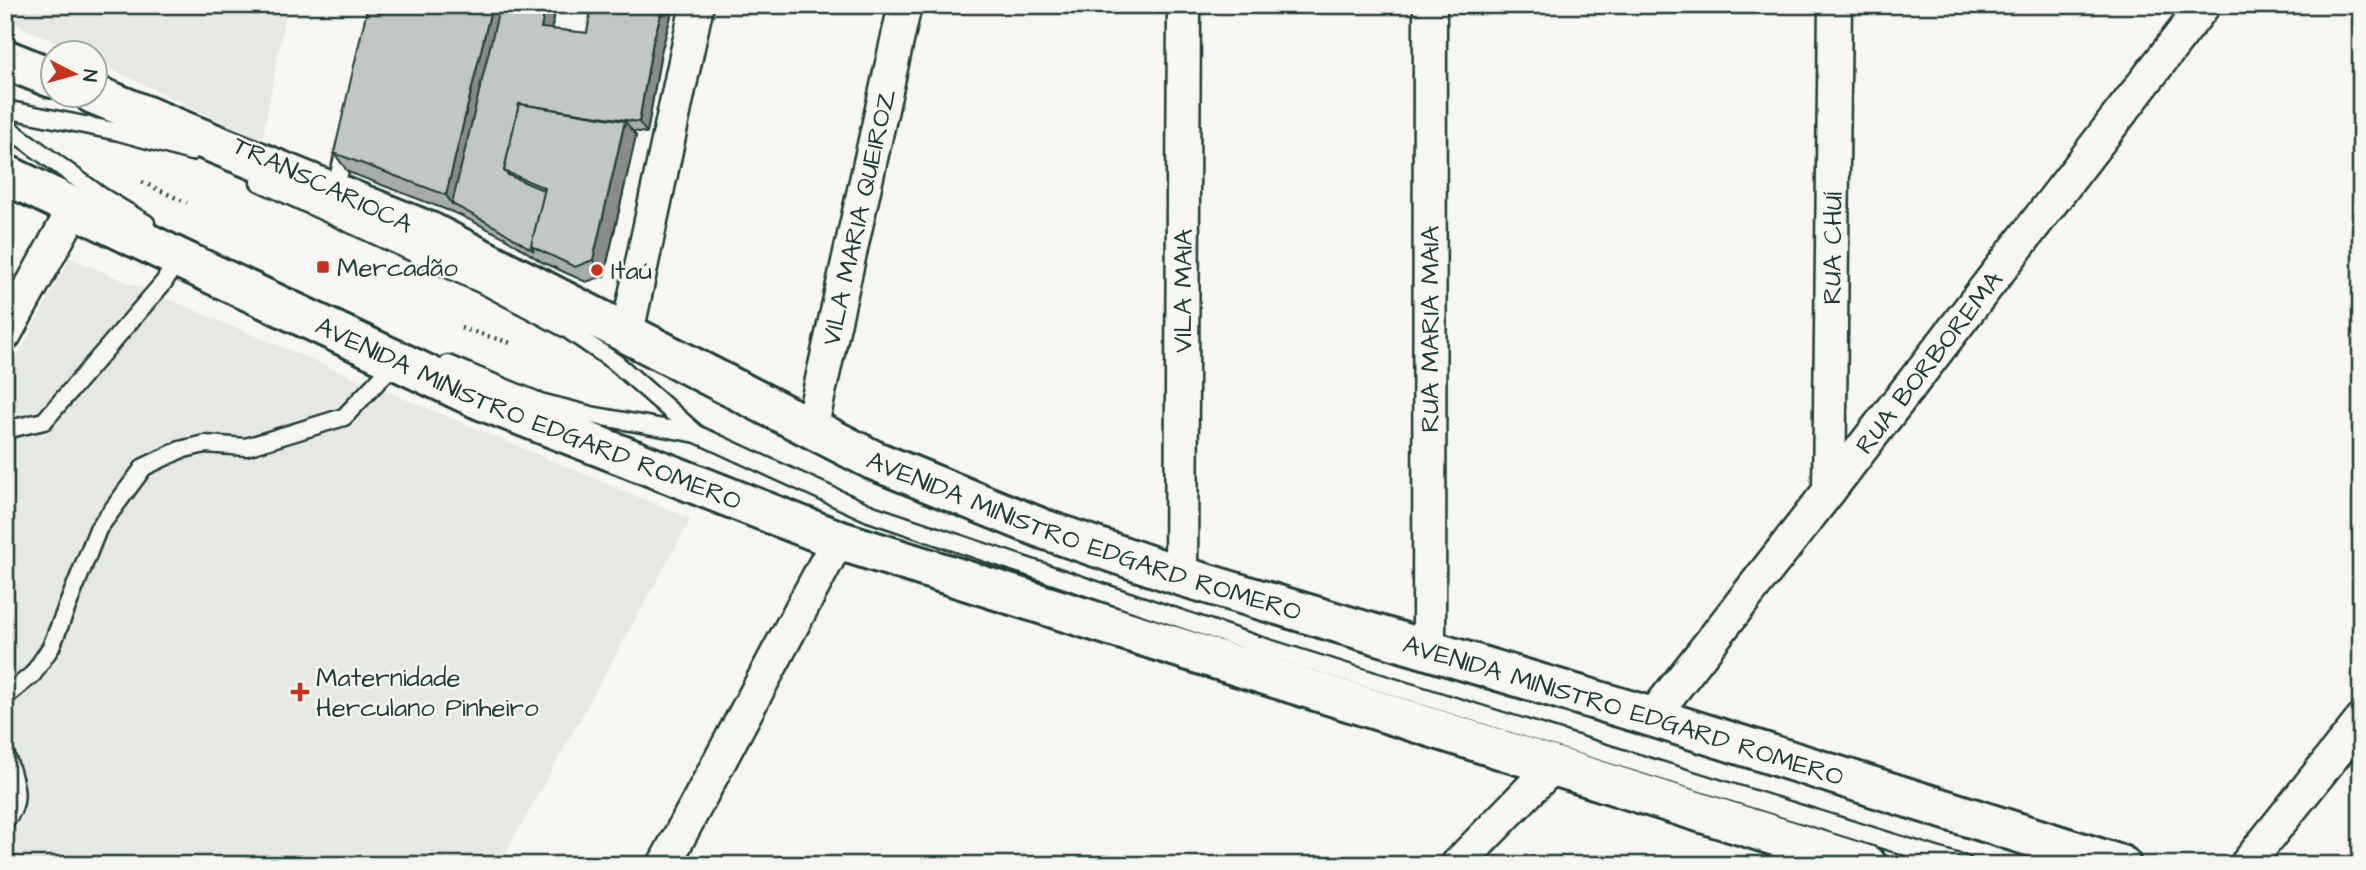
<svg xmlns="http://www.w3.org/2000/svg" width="2366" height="870" font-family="'Architects Daughter',sans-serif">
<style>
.built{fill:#e6e8e4}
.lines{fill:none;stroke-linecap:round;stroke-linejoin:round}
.lane-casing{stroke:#1f3d34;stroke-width:21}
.street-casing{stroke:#1f3d34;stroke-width:37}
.primary-casing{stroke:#1f3d34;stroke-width:44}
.path{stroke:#1f3d34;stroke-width:4.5;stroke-dasharray:2 5;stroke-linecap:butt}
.lane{stroke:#f6f6f2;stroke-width:16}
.street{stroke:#f6f6f2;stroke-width:32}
.primary{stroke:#f6f6f2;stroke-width:38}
.wall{fill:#a6aca8;stroke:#1f3d34;stroke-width:2}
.shaded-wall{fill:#878c88;stroke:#1f3d34;stroke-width:2}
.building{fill:#c1c8c3;stroke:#1f3d34;stroke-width:2}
.poi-dot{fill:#c8321e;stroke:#f6f6f2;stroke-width:2.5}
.labels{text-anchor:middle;stroke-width:5;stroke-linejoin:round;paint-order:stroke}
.street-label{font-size:26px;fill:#1f3d34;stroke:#f6f6f2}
.poi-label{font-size:26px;fill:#1f3d34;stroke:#f6f6f2;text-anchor:start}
</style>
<rect width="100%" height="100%" fill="#f6f6f2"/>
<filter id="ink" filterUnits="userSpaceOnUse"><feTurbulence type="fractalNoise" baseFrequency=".0143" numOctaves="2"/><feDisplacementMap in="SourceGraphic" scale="14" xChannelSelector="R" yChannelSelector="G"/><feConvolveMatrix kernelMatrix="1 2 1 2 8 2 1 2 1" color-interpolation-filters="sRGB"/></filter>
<g filter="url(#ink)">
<g class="built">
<path d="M5 5H287L262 141 95 61 94 52H76L5 19Z"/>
<path d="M70 258 691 519 499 865H5V379Z"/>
</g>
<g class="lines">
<defs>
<g id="lane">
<path d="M5 109 119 132 191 152"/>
<path d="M5 126 101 196 146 223"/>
<path d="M259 182 487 287 568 330 616 363 697 434"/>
<path d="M335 192 346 143"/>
<path d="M448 364 540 402 591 415 697 434 869 513 1258 645 1965 865"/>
<path d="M5 430 44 421 164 282 178 258"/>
<path d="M5 697 33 674 51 647 98 529 144 467 180 450 205 444 246 447 344 417 396 362"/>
<path d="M5 752C12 777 25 799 5 821"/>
</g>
<g id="street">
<path d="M627 333 697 5"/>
<path d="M5 334 75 207"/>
<path id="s1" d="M811 429 905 5"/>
<path id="s2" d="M1829 491 1835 5"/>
<path id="s3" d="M1181 576 1184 5"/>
<path id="s4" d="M1429 651 1430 5"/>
<path id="s5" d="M1652 717 1829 491 2204 5"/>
<path d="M664 865 838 540"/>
<path d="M1457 865 1553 766"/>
<path d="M2246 865 2361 721"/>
</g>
<g id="primary">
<path d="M5 59 52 78"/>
<path id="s6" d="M93 94 430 232 873 460 1046 530 1181 576 1652 717 2121 865"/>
<path id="s7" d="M5 174 178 258 481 400 838 540 1867 865"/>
</g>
</defs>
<use href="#lane" class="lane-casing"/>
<use href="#street" class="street-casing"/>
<use href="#primary" class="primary-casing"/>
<g class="path">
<path d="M142 182 187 203"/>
<path d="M461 328 511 343"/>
</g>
<use href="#lane" class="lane"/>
<use href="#street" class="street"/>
<use href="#primary" class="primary"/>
</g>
<path class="wall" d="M557 5 551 29 587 33 592 5H674L661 52 647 133 633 131 636 136 604 276 586 282 542 262 504 237 460 215 348 172 334 153Z"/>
<g class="shaded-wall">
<path d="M492 5H511L452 204 446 195Z"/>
<path d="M546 5H557L549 39 541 28Z"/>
<path d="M664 5H674L661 52 647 133 639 122 653 41Z"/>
<path d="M625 121 636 136 604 276 593 260Z"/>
</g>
<g class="building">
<path d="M368 5H492L446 195 334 153Z"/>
<path d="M500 5H546L541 28 587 33 592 5H664L653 41 639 122 519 104 504 171 508 175 545 191 531 246 534 251 496 227 452 204Z"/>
<path d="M519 104 625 121 593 260 575 267 531 246 545 188 504 171Z"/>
</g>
</g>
<g class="poi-dot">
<rect x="316" y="260" width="14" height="14" rx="3.5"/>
<circle cx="597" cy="270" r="7"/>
<path d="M296.5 681.5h7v7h7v7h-7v7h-7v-7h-7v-7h7z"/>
</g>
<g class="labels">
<g class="street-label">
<text transform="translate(323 184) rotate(25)" y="9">TRANSCARIOCA</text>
<text dy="9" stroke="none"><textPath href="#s1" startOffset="217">VILA MARIA QUEIROZ</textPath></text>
<text dy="9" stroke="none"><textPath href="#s2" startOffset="243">RUA CHUÍ</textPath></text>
<text dy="9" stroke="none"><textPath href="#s3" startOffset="285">VILA MAIA</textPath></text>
<text dy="9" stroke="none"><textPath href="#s4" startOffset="322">RUA MARIA MAIA</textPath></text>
<text dy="9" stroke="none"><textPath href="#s5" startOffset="450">RUA BORBOREMA</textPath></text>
<text dy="9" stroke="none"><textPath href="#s7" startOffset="576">AVENIDA MINISTRO EDGARD ROMERO</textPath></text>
<text dy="9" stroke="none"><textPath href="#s6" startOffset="1087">AVENIDA MINISTRO EDGARD ROMERO</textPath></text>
<text dy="9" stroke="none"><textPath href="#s6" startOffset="1654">AVENIDA MINISTRO EDGARD ROMERO</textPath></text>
</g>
<g class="poi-label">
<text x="337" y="276">Mercadão</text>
<text x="611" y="279">Itaú</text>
<text x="316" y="686">Maternidade<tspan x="316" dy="30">Herculano Pinheiro</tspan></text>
</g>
</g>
<rect width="2366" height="870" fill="none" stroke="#f6f6f2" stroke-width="28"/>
<rect x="14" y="14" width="2338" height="842" fill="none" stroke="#1f3d34" stroke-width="2.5" filter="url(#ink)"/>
<g transform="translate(74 74) rotate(96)"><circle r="33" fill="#f6f6f2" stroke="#a0aca6" stroke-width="2"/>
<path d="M0-5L12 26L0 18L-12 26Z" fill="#c8321e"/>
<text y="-10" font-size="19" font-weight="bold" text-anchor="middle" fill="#1f3d34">N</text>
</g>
</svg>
